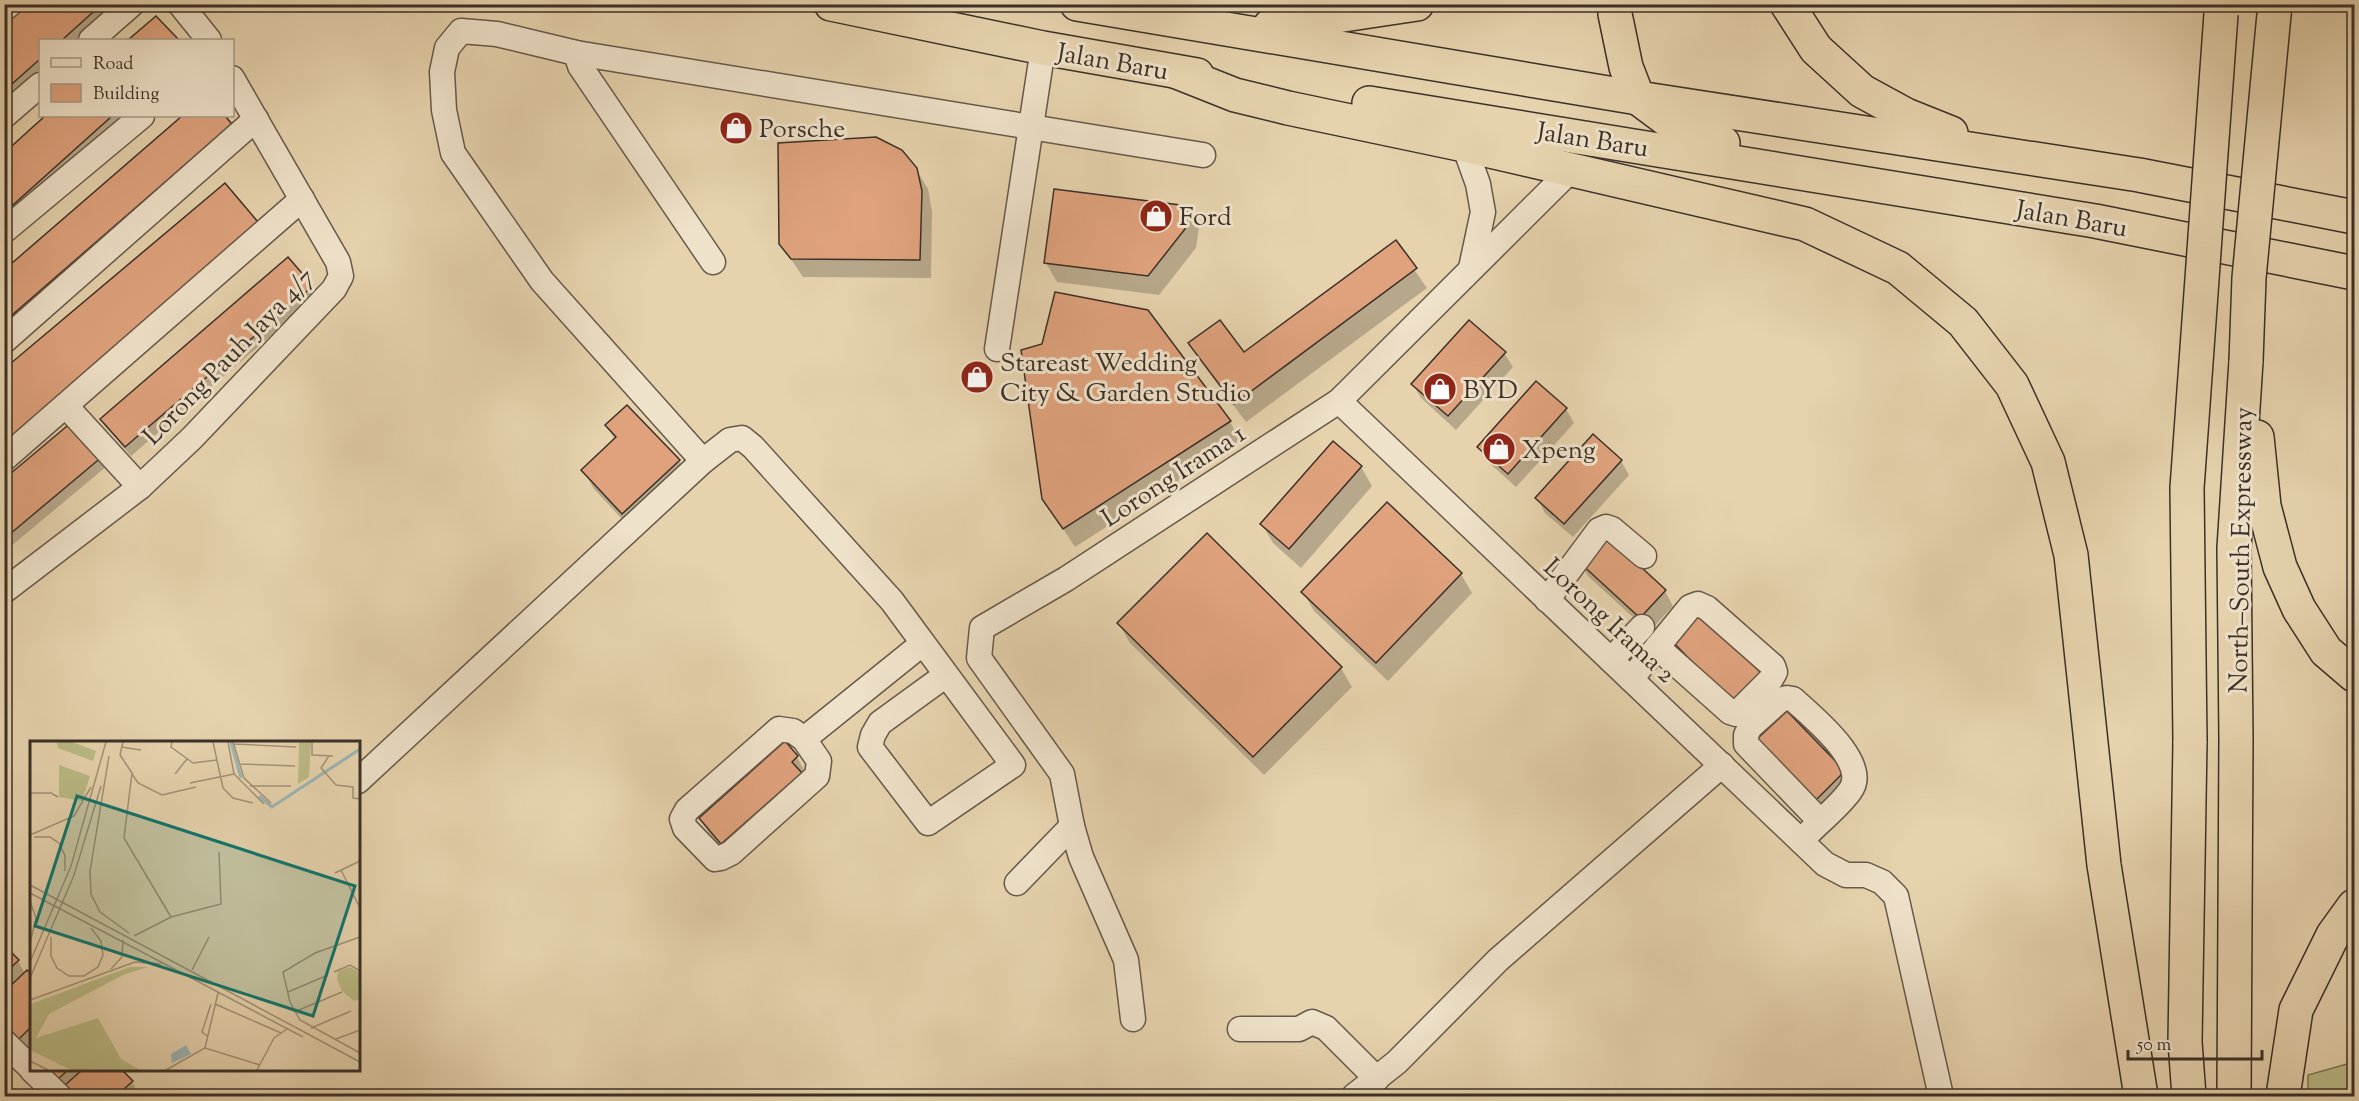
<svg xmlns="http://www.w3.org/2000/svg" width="2359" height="1101" font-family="'Sorts Mill Goudy',serif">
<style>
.green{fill:#bbbb86;stroke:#7b7657;stroke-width:1.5}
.shadow{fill:#0003}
.building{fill:#dfa27d;stroke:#3b3028;stroke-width:1.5}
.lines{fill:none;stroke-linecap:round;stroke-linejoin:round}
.minor-casing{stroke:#66594a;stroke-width:27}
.highway-casing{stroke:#3b3028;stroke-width:36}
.minor{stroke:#efe2ca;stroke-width:24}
.highway{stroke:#e6d3ae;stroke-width:33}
.highway-bridge-casing{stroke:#3b3028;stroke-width:36;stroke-linecap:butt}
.highway-bridge{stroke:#e6d3ae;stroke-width:33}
.labels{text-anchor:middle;stroke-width:6;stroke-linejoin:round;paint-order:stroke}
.street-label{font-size:26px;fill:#3b3028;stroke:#efe2ca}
.poi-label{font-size:26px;fill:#3b3028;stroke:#efe2ca;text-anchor:start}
.inset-river{fill:none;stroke:#9cb5b6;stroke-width:3}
.inset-road{fill:none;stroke:#a29278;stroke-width:1.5}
.view{fill:#0f766e;fill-opacity:0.15;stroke:#0f766e;stroke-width:3}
.inset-edge{fill:none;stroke:#3b3028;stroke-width:3}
</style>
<rect width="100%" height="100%" fill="#e6d3ae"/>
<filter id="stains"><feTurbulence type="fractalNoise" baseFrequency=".00333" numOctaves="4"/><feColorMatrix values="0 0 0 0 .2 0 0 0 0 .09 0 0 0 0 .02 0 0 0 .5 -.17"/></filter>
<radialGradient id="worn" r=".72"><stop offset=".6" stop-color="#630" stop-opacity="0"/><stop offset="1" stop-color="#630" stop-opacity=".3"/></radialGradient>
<path class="green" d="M2354 1062V1096H2308V1075Z"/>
<g class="shadow">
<path d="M25 4 117 5 77 40H40V73L4 105V23Z"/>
<path d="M156 18 177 40H131Z"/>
<path d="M48 116H127L4 226V155Z"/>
<path d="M184 116H223L231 125 4 336V272Z"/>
<path d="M916 169 928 189 932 211 931 278 803 277 780 243Z"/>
<path d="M1187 208 1199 227 1196 248 1159 295 1057 282 1046 263Z"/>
<path d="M1395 242 1427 288 1246 422 1201 362 1190 343 1243 354Z"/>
<path d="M311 287 317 296 131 456 107 428 102 419Z"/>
<path d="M1147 311 1230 422 1241 441 1075 547 1043 498Z"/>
<path d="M1504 353 1513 367 1456 430 1421 398 1413 384Z"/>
<path d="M1566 409 1574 423 1516 487 1487 461 1479 447Z"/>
<path d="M73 423 107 466 4 552V481Z"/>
<path d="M607 425 679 461 690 480 634 532 594 489 583 470 615 440Z"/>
<path d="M1621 461 1629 475 1573 537 1545 513 1537 498Z"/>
<path d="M1361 467 1372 486 1301 568 1273 543 1262 524Z"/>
<path d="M1387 505 1461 574 1472 593 1388 681 1314 611 1303 592Z"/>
<path d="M1207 536 1341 668 1352 687 1264 775 1130 643 1119 624Z"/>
<path d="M1604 536 1665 591 1673 606 1649 632 1588 576 1580 562Z"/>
<path d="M1674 642 1768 689 1740 715 1682 656Z"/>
<path d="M1787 713 1852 786 1825 813 1768 754Z"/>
<path d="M785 743 797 757 805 772 730 857 709 833 700 818Z"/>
<path d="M4 947 18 961 25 974 32 977V1054L4 1028Z"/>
<path d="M43 1070H120L132 1082 140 1096 144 1092 148 1096H72L69 1091Z"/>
</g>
<g class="building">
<path d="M23 4H102L62 40H40V59L4 91V21Z"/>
<path d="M156 16 179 40H128Z"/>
<path d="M45 116H112L4 213V153Z"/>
<path d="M182 116H225L232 124 4 322V270Z"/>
<path d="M876 137 902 150 917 168 922 191 920 260 791 259 779 244 778 143Z"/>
<path d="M225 183 258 222 4 445V369Z"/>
<path d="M1054 189 1188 206 1185 229 1148 276 1044 263Z"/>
<path d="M1396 240 1417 268 1234 404 1188 343 1220 320 1244 352Z"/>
<path d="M288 257 313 286 125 447 100 419Z"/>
<path d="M1055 292 1148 310 1231 421 1063 529 1042 499 1021 350 1042 344Z"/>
<path d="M1469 320 1506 352 1448 416 1411 384Z"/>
<path d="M1536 381 1567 408 1508 474 1477 447Z"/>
<path d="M627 405 680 460 622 514 581 470 616 437 605 425Z"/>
<path d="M73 421 103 456 4 539V479Z"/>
<path d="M1593 434 1622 460 1564 524 1535 498Z"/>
<path d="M1333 441 1362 466 1289 549 1260 524Z"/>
<path d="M1387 502 1462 573 1376 663 1301 592Z"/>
<path d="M1207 533 1342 667 1253 757 1117 623Z"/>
<path d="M1604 533 1666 590 1640 618 1578 561Z"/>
<path d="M1702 613 1761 673 1731 702 1672 641Z"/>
<path d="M1787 711 1845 771 1816 800 1757 739Z"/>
<path d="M785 741 798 756 792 762 802 773 721 844 699 818Z"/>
<path d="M4 945 19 960 4 974Z"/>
<path d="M27 970 32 975V1026L19 1039 4 1024V992Z"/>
<path d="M47 1070H68L57 1080Z"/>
<path d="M82 1070H122L133 1081 116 1096H74L64 1086Z"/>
<path d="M144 1090 151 1096H137Z"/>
</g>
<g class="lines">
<defs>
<g id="minor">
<path d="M180 4 209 40"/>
<path d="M4 9 10 4"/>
<path d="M91 40 132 4"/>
<path d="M576 53 580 66 713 262"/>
<path d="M4 116 40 85"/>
<path d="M1464 145 1478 184 1483 212 1471 268"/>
<path d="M4 231 142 116"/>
<path d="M4 341 256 119"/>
<path d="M997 349 1043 48"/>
<path d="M1339 401 1825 864 1846 875H1866L1882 882 1896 896 1941 1096"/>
<path d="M66 406 140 487"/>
<path d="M4 459 302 199"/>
<path d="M703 461 542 281 453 153 444 110 442 72 447 48 461 31 497 34 576 53 1203 155"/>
<path d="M4 591 140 487 192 438 334 289 341 276 338 262 232 78"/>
<path d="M1547 600 1599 530 1606 527 1612 529 1644 556"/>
<path d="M1611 660 1642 627"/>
<path d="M1631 679 1690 607 1698 604 1707 608 1773 666 1775 672 1771 679 1736 714 1730 712 1657 647"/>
<path d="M779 729 793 731 804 739 819 761 817 776 731 853 721 858 715 859 685 828 682 819 687 810Z"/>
<path d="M804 739 922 644"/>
<path d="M358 781 703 461 730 440 742 438 753 447 892 601 1013 765 928 823 870 747 873 735 880 723 946 675"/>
<path d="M1801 841C1816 824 1837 809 1850 791 1871 763 1811 716 1793 699L1787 698 1780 700 1750 727 1746 735V744L1820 821"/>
<path d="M1017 883 1072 826"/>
<path d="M1133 1019 1126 960 1081 857 1072 826 1062 774 979 658 982 628 1066 579 1339 401 1571 170"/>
<path d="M1240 1029H1299L1312 1022 1326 1028 1377 1079"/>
<path d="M4 1042 32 1069"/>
<path d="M32 1070 59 1096"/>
<path d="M1354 1096 1397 1062 1498 960 1722 765"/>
</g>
<g id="highway">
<path d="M831 4 1043 48 1197 75"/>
<path d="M1077 4 1638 98 2139 175 2354 217"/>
<path d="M1615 4V14L1626 67 1638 98 1681 130 1723 143"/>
<path d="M1787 4 1816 49 1862 91 1906 115 1951 133"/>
<path d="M1270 26 1417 4"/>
<path d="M1177 72 1235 95 1288 108 1464 145 1805 224 1898 268 1963 322 2012 385 2048 462 2071 555 2104 865 2141 1096"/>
<path d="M1369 103 2095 221 2354 273"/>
<path d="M2257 437 2264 506 2280 567 2299 609 2326 651 2354 675"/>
<path d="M2189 1096 2185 1042 2190 741"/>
<path d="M2234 1096 2236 739 2234 548 2246 361"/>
<path d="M2283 1096 2296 1010 2333 935 2354 906"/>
</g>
</defs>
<use href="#minor" class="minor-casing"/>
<use href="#highway" class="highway-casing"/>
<use href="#minor" class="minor"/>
<use href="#highway" class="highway"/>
<defs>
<g id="highway-bridge">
<path d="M2246 361 2249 278 2275 4"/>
<path d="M2190 741 2187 488 2221 14"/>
</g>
</defs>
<use href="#highway-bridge" class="highway-bridge-casing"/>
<use href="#highway-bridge" class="highway-bridge"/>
</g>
<defs>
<symbol id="shop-disc" viewBox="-11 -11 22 22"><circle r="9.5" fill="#8f2418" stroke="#efe2ca"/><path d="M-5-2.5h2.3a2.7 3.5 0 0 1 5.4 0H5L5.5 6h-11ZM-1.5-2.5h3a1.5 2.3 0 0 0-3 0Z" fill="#fff"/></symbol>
</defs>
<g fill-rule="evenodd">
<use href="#shop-disc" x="717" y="109" width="38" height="38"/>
<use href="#shop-disc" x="1137" y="197" width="38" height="38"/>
<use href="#shop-disc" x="958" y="358" width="38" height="38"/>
<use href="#shop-disc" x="1421" y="370" width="38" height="38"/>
<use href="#shop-disc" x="1480" y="430" width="38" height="38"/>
</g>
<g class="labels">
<g class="street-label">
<text transform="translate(1113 61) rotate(10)" y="9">Jalan Baru</text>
<text transform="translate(1593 139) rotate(9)" y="9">Jalan Baru</text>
<text transform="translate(2072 218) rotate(10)" y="9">Jalan Baru</text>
<text transform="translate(228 356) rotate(-46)" y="9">Lorong Pauh Jaya 4/7</text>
<text transform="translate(1173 475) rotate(-33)" y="9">Lorong Irama 1</text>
<text transform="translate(2240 550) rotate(-89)" y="9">North–South Expressway</text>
<text transform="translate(1610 620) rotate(43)" y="9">Lorong Irama 2</text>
</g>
<g class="poi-label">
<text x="759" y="137">Porsche</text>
<text x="1179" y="225">Ford</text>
<text x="1000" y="371">Stareast Wedding<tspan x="1000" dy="30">City &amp; Garden Studio</tspan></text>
<text x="1463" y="398">BYD</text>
<text x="1522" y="458">Xpeng</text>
</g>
</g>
<g transform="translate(30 741)">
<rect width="330" height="330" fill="#e6d3ae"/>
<path d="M42 1 66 10 63 20 28 7 27 1ZM269 1H281L279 36 268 43ZM29 24 60 35 52 60 29 56ZM100 226H118L93 234 19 273 6 297 68 277 91 318 110 329H41L0 309 1 263ZM320 226 330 232V258L324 260 312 250 307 238 308 230Z" fill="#bbbb86"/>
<path d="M156 304 161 313 142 322 141 313Z" fill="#9cb5b6"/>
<path class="inset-river" d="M201 1 211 37M229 55 242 66 330 8"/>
<path class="inset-road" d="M93 1 90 14 102 32 94 97 141 176M142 1 141 6 163 22 187 19M183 1 193 47 203 57 223 62M198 1 204 33 234 63M203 1 214 37 241 62M282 1V14L303 15M204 3 266 6M91 6 111 9M79 15 60 130 61 153 70 171 99 192M299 15 291 27 306 44 323 46V57L330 58M209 23 265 25M102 33 108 42 132 54 166 46M145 33 157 18M160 42 204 33M220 45H261M0 52H21L28 56M0 94 44 75 61 46M4 96H20L29 102 35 115V130M311 129 330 167M305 132 330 120M0 144 330 321M0 152 273 296M0 160 6 177 0 202M104 195 141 176 191 163 189 111M21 196V215L27 227 39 235H54L68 226 73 214 71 200 61 187M330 196 285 212 253 231 260 261 270 279 330 312M0 221 41 125 76 1M81 228 92 216 93 199M162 229 179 196M304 231 320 224 330 230M0 237 44 134 71 45M258 251 298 234M0 259 105 221 131 223M185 263 251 292M264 271 312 251M281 287 321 270M177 295 172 291 181 263M306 298 330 289M175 307 230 324M0 320 18 329M136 329 175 307 188 252M227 329 244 297 257 288"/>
<path class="view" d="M47 55 325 145 283 275 5 185Z"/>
<rect width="330" height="330" class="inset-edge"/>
</g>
<rect width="2359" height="1101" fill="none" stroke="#e6d3ae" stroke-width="24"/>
<rect x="6" y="6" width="2347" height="1089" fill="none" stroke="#3b3028" stroke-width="3"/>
<rect x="12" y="12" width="2335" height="1077" fill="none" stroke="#3b3028" stroke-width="1.5"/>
<rect x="39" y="39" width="195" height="78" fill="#efe2ca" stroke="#a79b89" stroke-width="1.5"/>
<rect x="51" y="58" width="30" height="9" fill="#efe2ca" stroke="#a79b89" stroke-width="1.5"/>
<text x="93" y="69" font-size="18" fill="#3b3028">Road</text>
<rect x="51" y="84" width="30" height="18" fill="#dfa27d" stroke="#a79b89" stroke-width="1.5"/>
<text x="93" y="99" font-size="18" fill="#3b3028">Building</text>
<path d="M2128 1050v9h134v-9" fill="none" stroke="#3b3028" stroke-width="3"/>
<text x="2137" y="1050" font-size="18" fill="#3b3028" stroke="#efe2ca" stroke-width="4.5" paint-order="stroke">50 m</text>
<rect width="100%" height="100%" filter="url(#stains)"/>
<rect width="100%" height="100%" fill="url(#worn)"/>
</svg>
